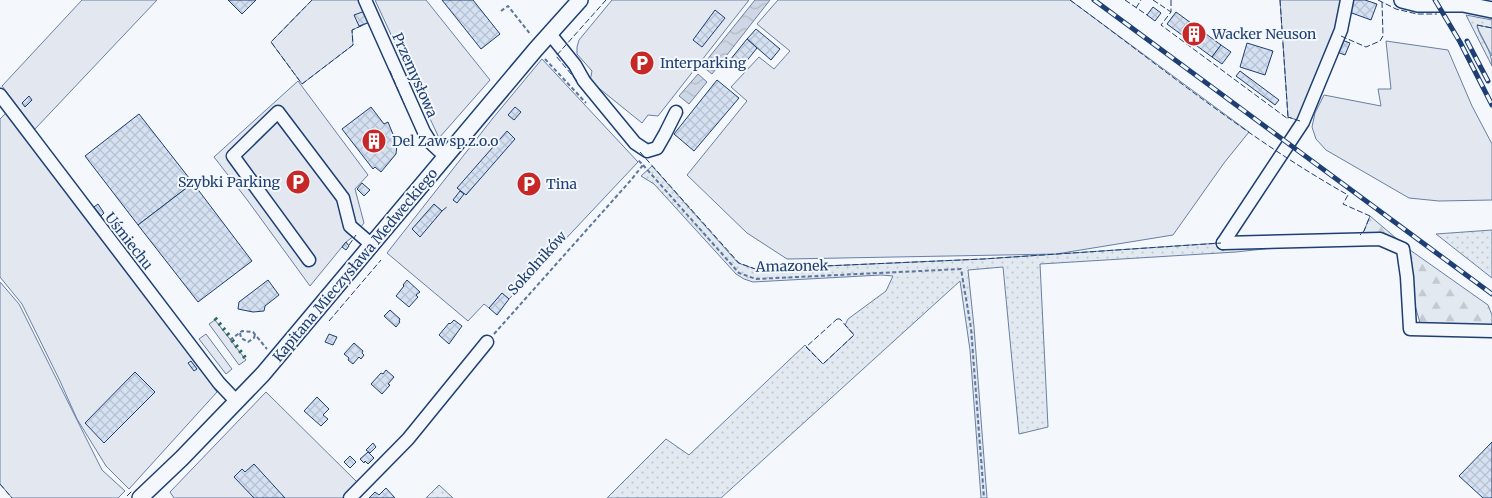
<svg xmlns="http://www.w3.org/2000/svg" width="1492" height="498" font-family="Merriweather,serif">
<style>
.grass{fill:url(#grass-dots);stroke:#687fa3}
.forest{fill:url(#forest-firs);stroke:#687fa3}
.parking{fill:#e3e8f0;stroke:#687fa3}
.water{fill:url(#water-waves);stroke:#687fa3}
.building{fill:url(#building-cross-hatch);stroke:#1d3f73}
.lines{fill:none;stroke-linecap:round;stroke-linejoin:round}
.minor-casing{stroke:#1d3f73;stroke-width:15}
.major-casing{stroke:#1d3f73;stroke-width:18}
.path{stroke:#5e769c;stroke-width:2;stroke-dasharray:4 2.5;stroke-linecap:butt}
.minor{stroke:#f4f7fb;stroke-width:12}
.major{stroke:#f4f7fb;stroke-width:15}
.rail-casing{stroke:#1d3f73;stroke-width:5}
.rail{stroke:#f4f7fb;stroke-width:3;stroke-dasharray:9;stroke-linecap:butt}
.hedge{stroke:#2c6c60;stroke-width:4;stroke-dasharray:2.5 4;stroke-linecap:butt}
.fence{stroke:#1d3f73;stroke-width:1;stroke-dasharray:6 2.5;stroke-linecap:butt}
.labels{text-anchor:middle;stroke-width:4;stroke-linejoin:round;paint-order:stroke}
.poi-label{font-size:14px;fill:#1d3f73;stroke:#f4f7fb;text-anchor:start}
.street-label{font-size:14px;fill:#1d3f73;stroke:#f4f7fb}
</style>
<defs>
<pattern id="grass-dots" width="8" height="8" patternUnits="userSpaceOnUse" patternTransform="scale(1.25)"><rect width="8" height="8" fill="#e3e9f0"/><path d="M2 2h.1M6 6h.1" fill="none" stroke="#c2c9d1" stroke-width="1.8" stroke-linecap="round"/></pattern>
<pattern id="forest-firs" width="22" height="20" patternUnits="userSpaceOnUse" patternTransform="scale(1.25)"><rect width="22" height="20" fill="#e3e9f0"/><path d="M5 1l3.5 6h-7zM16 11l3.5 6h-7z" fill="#c2c9d1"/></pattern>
<pattern id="water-waves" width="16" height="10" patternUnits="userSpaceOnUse" patternTransform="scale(1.25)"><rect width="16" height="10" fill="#cfd7e4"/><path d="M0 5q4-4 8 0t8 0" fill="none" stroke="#b1bac7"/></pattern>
<pattern id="building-cross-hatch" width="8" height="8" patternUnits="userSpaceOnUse" patternTransform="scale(1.25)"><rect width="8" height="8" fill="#d5e0f0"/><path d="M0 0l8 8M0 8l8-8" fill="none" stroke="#b6c1d1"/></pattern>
</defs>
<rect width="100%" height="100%" fill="#f4f7fb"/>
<g class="grass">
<path d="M1466 15 1492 20V28L1477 26C1481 41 1492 49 1492 66Z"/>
<path d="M652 166 738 263 758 270 802 267 983 259 1235 242 1355 239 1236 252 1040 264 1048 427 1019 434 1003 267 968 270 974 327 987 498H981L970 350 960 281 721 498H607L666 439 689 455 805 345 823 364 854 335 845 325 848 319 886 291 893 276 881 275 753 282 744 279 736 274 654 184 641 176Z"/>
<path d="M1492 230V278L1436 234Z"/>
<path d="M439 485 453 498H426Z"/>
</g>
<path class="forest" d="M1370 216 1410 250 1488 305 1492 315V332L1422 330 1407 277 1403 249 1355 239 1364 231Z"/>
<g class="parking">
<path d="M82 0H157L35 129 2 86Z"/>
<path d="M312 0H360L370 22 352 30 353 45 302 84 271 42Z"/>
<path d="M375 0H426L490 80 439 138Z"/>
<path d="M612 0H749L658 116 648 115 642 123 590 81 592 71 577 54V47L579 40Z"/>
<path d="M778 0H1070L1249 132 1224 163 1173 235 1056 254 787 259 747 233 687 175 747 101 731 87 759 57 774 69 790 51 757 24Z"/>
<path d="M1280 0H1351L1303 122 1288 117Z"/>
<path d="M1477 25 1492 28V56L1479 31Z"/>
<path d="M1386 41 1448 50 1472 106 1492 144V200L1439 201 1409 198 1326 150 1316 139 1312 127 1315 113 1324 95 1381 106 1378 89H1391Z"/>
<path d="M542 59 638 162 509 299 502 294 489 308 484 304 468 321 387 253 493 118Z"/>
<path d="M298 81 368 175 355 189 364 223 354 236 346 242 310 286 248 201 214 157Z"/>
<path d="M7 112 217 392 129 489 106 466 77 419 60 381 22 304 0 277V119Z"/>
<path d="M0 282 19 304 102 470 125 491 118 498H12L0 484Z"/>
<path d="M215 320 246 360 239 365 209 324Z"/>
<path d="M206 334 232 369 226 374 199 339Z"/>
<path d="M266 392 359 484 344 498H174L170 492Z"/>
</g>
<g class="water">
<path d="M755 0H770L712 74 702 66Z"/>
<path d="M698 74 707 82 689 104 679 96Z"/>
</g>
<g class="building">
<path d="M228 0H256L242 14Z"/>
<path d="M442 0H473L500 34 481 49Z"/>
<path d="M1353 0H1365L1377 4 1371 20 1349 12Z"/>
<path d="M1153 7 1161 13 1155 21 1147 15Z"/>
<path d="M715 10 725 18 702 47 693 40Z"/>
<path d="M365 11 370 22 359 26 354 15Z"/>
<path d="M1176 12 1221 45 1212 57 1167 24Z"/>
<path d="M756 29 780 49 771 60 747 39Z"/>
<path d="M747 39 757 48 741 68 730 60Z"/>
<path d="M1342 40 1350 43 1345 55 1337 52Z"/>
<path d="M1247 43 1273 51 1265 75 1240 67Z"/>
<path d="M1221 45 1231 52 1222 64 1212 57Z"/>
<path d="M1240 71 1279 100 1275 105 1236 76Z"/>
<path d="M717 80 739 98 694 151 674 134Z"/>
<path d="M29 96 32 100 25 107 22 103Z"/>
<path d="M371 107 384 124 388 122 397 144 396 154 381 172 375 167 373 169 342 129Z"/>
<path d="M515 107 521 112 514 120 508 115Z"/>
<path d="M139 114 193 183 138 225 85 156Z"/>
<path d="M507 131 515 139 466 195 457 188Z"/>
<path d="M193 183 252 261 198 302 138 225Z"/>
<path d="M362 183 370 190 364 196 357 189Z"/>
<path d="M460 191 464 194 457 203 453 200Z"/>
<path d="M98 204 104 213 101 216 94 207Z"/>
<path d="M434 204 442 211 420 237 412 229Z"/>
<path d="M346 242 349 246 346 250 342 247Z"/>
<path d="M268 280 279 295 265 306 264 311 253 312 238 309 239 302Z"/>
<path d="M407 280 420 292 416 295 418 297 409 307 396 296 404 286 403 285Z"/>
<path d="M502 293 509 299 497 315 489 308Z"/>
<path d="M390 310 400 319 399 321 400 322 396 327 384 316Z"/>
<path d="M454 320 462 326 449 344 439 335 449 323 450 324Z"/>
<path d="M329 334 337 337 333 345 325 342Z"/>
<path d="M354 343 363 351 362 353 364 355 361 359 359 357 353 364 348 360 349 358 344 354Z"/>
<path d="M191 361 197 369 194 371 188 363Z"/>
<path d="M386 370 394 377 388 384 390 385 382 394 371 384 381 373 383 374Z"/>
<path d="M135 372 155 392 104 443 85 423Z"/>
<path d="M317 397 329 409 323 415 328 419 321 426 304 411Z"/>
<path d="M1492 442V498H1483L1459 476Z"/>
<path d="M373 443 376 447 370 453 366 450Z"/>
<path d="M368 452 374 458 368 464 365 461 364 463 360 459Z"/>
<path d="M350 456 356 462 350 468 344 462Z"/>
<path d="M254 464 285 498H254L234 477 242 469 245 472Z"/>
<path d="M386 488 395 498H369L375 492 379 495Z"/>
</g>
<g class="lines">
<defs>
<g id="minor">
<path d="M365 0 424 132 431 143 446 157"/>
<path d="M550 34 575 65 584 81 635 143 647 151 657 148 665 134 676 112"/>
<path d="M0 95 219 383 237 402"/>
<path d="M1223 243 1380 239 1403 249 1407 277 1410 329 1492 331"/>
<path d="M1223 243 1303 122 1341 30 1347 0"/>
<path d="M309 260 233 156 278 112 343 198 350 226 372 245"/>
<path d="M350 498 408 439 487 342"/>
</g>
<g id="major">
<path d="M1402 0 1418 4H1463L1492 10"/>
<path d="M140 498 182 458 263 374 536 49 580 0"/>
</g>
</defs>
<use href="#minor" class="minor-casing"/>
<use href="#major" class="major-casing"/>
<g class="path">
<path d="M501 11 508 6 531 35"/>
<path d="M545 59 586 103"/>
<path d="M643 165 739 273 756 279 961 269 971 328 984 498"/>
<path d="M240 333 241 338 248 342 254 338 255 334"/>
<path d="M494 334 631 180 643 165 638 160"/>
<path d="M230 340 242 331 253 332 267 349"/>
</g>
<use href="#minor" class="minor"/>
<use href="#major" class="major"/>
<defs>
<g id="rail">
<path d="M1094 0 1492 294"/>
<path d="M1435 0 1460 42 1492 105"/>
<path d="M1467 41 1488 81"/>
</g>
</defs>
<use href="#rail" class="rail-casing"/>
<use href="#rail" class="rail"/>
<g class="hedge">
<path d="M215 318 231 338"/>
<path d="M232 340 246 359"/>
</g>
<g class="fence">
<path d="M312 0 271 42 302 84 353 45 352 30 363 25"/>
<path d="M1070 0C1161 67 1250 140 1348 195L1343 204 1370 216 1364 231 1360 235"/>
<path d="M1125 0 1147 15"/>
<path d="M1153 0 1171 12"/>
<path d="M1171 0V12L1161 25 1288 119V117L1300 121"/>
<path d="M1280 0 1288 117"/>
<path d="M1378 0 1396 9 1417 14H1437"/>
<path d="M1136 8 1141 0"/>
<path d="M1477 25 1492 28"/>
<path d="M1341 36 1366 47 1380 41 1383 36 1382 2"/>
<path d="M390 71 404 104"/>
<path d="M577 81 556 56 606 0"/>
<path d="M640 152 739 263 758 270 802 267 983 259 1221 243"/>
<path d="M442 211 448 206"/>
<path d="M349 245 356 235"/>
<path d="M837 319H840L854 335 823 364 806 347Z"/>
<path d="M329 321 381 260"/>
<path d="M0 484 12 498"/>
<path d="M127 496 132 491"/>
</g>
</g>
<defs>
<symbol id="building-disc" viewBox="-11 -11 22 22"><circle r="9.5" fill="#c62828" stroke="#f4f7fb"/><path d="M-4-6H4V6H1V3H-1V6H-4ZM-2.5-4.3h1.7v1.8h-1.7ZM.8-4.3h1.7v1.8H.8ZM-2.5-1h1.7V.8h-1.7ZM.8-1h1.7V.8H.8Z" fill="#fff"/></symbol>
<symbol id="parking-disc" viewBox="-11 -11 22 22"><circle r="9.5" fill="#c62828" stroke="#f4f7fb"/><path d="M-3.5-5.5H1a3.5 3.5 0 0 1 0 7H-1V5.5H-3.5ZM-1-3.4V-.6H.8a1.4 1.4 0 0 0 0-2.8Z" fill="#fff"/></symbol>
</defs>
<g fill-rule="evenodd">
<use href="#building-disc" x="1180" y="20" width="28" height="28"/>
<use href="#parking-disc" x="628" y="49" width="28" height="28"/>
<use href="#building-disc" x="360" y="127" width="28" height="28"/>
<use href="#parking-disc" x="284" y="168" width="28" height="28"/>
<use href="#parking-disc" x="515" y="170" width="28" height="28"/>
</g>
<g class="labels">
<g class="poi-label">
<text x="1212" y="39">Wacker Neuson</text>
<text x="660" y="68">Interparking</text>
<text x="392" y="146">Del Zaw sp.z.o.o</text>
<text x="280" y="187" text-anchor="end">Szybki Parking</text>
<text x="546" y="189">Tina</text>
</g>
<g class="street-label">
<text transform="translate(415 75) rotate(66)" y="5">Przemysłowa</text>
<text transform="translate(129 241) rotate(52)" y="5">Uśmiechu</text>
<text transform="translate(537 263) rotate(-48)" y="5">Sokolników</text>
<text transform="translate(355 265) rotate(-50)" y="5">Kapitana Mieczysława Medweckiego</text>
<text transform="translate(792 266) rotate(-1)" y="5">Amazonek</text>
</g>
</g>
</svg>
